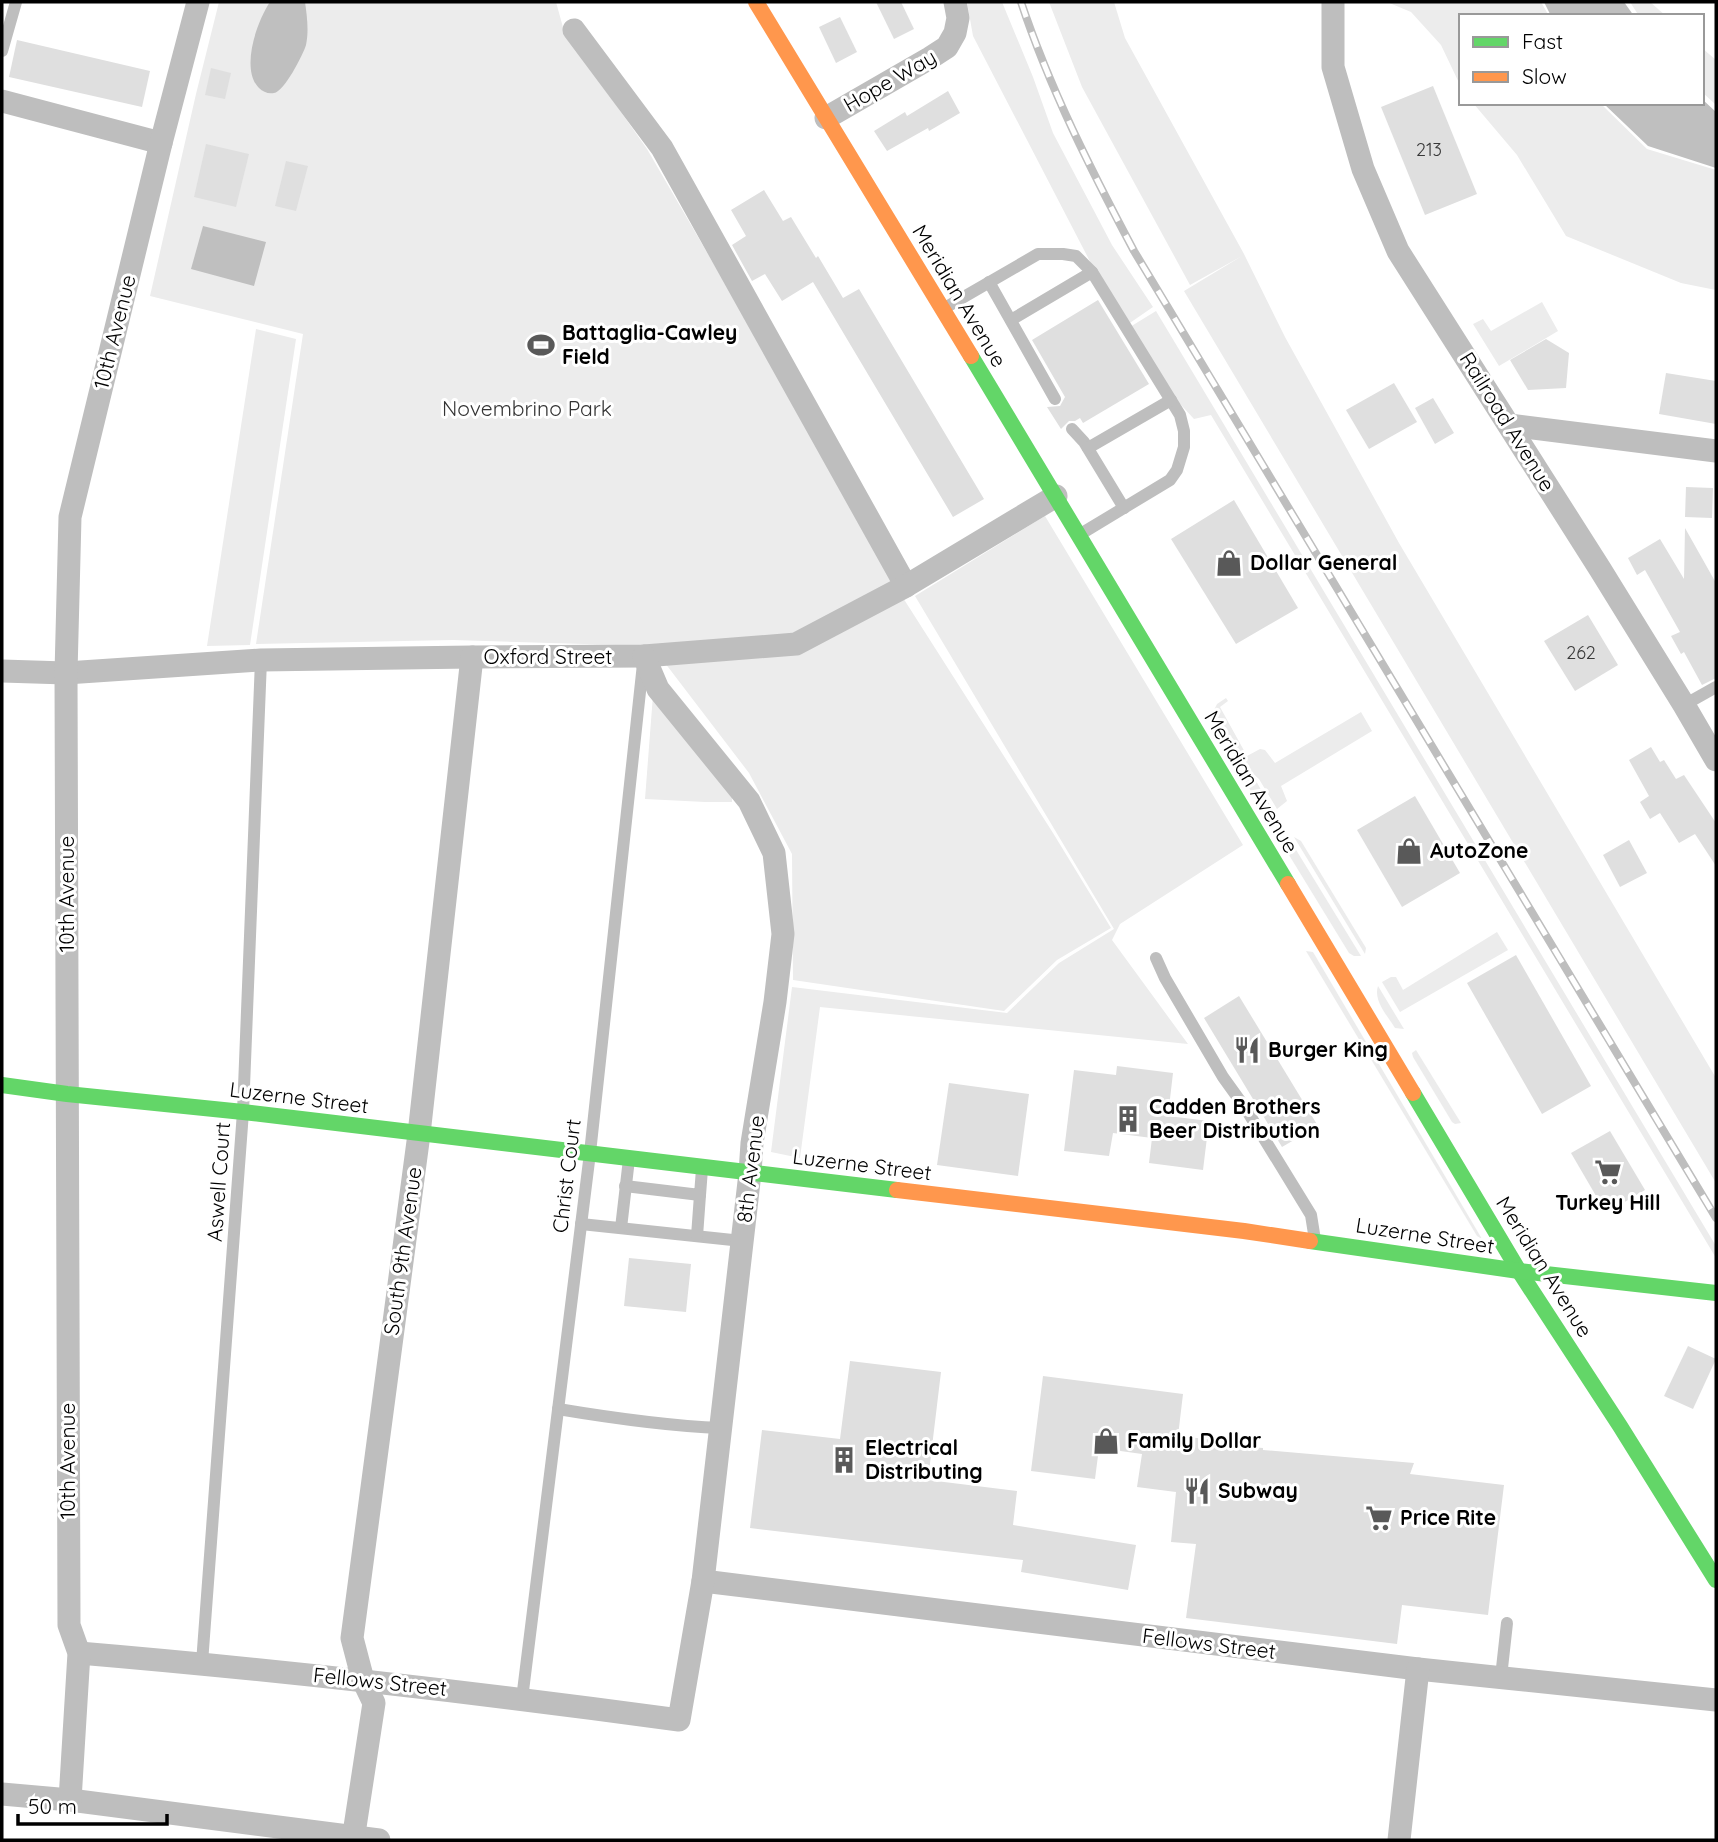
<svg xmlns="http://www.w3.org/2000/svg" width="1718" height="1842" font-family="Quicksand,sans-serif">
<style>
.green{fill:#ececec}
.water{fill:#bfbfbf}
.building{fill:#dfdfdf}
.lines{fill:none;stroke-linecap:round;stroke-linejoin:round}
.lane{stroke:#bebebe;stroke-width:12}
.street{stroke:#bebebe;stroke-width:23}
.fast{stroke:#63d668;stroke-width:16}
.slow{stroke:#ff974d;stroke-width:16}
.rail-casing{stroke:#bebebe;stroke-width:8}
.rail{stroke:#fff;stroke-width:5;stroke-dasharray:16;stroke-linecap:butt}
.labels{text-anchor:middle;stroke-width:6;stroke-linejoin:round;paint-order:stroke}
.number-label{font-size:18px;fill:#383838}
.street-label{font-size:21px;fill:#000;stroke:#fff}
.poi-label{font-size:21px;font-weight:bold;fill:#000;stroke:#fff;text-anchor:start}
.park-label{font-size:21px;fill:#333;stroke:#fff}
</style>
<rect width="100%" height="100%" fill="#fff"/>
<g class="green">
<path d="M219 2H556L564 31 647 149 756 337 891 579 1053 833 1111 928 1057 960 1004 1011 793 980 792 854 749 773 652 646 453 640 256 644 303 334 150 296 196 94Z"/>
<path d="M967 2H1002L1033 77 1053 133 1112 245 1153 307 1124 327 973 36Z"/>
<path d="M1049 2H1114L1125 38 1244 254 1285 337 1399 543 1716 1078V1183L1184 291 1242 256 1190 285 1082 87Z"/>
<path d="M1387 2H1541L1549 16H1461V87L1441 45 1411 12Z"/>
<path d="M1630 2H1650L1666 16H1639Z"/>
<path d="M1702 48 1716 60V105L1702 92Z"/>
<path d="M1473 103H1600L1647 149 1716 170V290L1681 283 1566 236 1517 155Z"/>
<path d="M1542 302 1558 331 1499 366 1473 324 1483 319 1491 331Z"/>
<path d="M1156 311 1716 1246V1258L1211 415 1194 419 1147 368 1125 330Z"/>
<path d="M256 329 296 339 250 645 207 646Z"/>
<path d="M1045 516 1243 845 1120 924 1112 940 1188 1044 820 1007 800 1158 771 1152 792 987 1007 1013 1059 963 1114 929 915 596Z"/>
<path d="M653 695 732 797V802H705L645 799Z"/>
<path d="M1226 698 1228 701 1220 707 1247 756 1260 749 1265 750 1275 763 1361 712 1372 731 1281 786 1287 801 1277 809 1259 779 1239 761 1212 714 1217 704Z"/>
<path d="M1238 769 1256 781 1274 812 1264 810 1259 805Z"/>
<path d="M1294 837 1301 841 1366 948 1365 954Z"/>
<path d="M1290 840 1361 956H1354L1349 953 1289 855 1288 848Z"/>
<path d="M1497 932 1508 950 1400 1012 1382 982 1391 977H1396L1403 990Z"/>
<path d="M1306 951 1313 952 1482 1239 1477 1236Z"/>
<path d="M1378 986 1404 1029 1395 1028C1388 1016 1373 1001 1378 986Z"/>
<path d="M1416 1050 1461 1123 1455 1124 1452 1122 1413 1057 1412 1053Z"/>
</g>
<g class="water">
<path d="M270 2H305C307 16 309 31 306 45 303 55 284 92 274 93 268 94 263 92 259 88 240 69 257 21 270 2Z"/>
<path d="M1544 2H1624L1634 16H1551Z"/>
<path d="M1702 99 1716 112V168L1648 146 1603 103H1702Z"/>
<path d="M203 226 266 242 254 286 191 269Z"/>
</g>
<g class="building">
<path d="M876 2H901L914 29 894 39Z"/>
<path d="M840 17 857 52 836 63 819 27Z"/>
<path d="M17 40 150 71 142 107 9 77Z"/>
<path d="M211 68 231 73 225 99 205 95Z"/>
<path d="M1433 86 1477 194 1425 215 1381 107Z"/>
<path d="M948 91 960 113 929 131 928 128 887 151 874 131 905 112 907 116Z"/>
<path d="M206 144 249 154 236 207 194 197Z"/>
<path d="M286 161 308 166 296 211 275 206Z"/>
<path d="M764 190 783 221 791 217 816 258 818 256 843 298 859 289 984 499 953 517 813 282 782 301 765 274 752 281 732 245 746 236 731 210Z"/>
<path d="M1098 300 1149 384 1083 423 1080 418 1075 421H1069L1061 429 1047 407 1060 406 1065 397 1032 340Z"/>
<path d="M1546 339 1569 353 1566 388 1528 390 1510 360Z"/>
<path d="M1666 373 1716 381V424L1659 414Z"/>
<path d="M1394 383 1417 422 1369 449 1346 410Z"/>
<path d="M1433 398 1454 433 1435 444 1415 408Z"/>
<path d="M1686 487 1713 488 1712 518 1685 517Z"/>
<path d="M1234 500 1298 608 1236 644 1171 539Z"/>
<path d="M1685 528 1716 583V678L1702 685 1684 652 1681 654 1671 636 1680 632 1645 570 1637 575 1628 558 1660 539 1684 579Z"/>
<path d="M1588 615 1618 665 1575 691 1544 641Z"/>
<path d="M1651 747 1660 762 1664 760 1676 779 1684 775 1716 823V866L1695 834 1679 843 1660 813 1650 819 1640 802 1649 796 1629 760Z"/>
<path d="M1415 796 1460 873 1402 907 1357 830Z"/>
<path d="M1629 840 1647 873 1620 887 1603 855Z"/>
<path d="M1516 955 1591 1086 1542 1114 1467 983Z"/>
<path d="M1239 996 1318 1126 1282 1147 1204 1018Z"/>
<path d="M1117 1066 1173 1073 1168 1116 1209 1121 1203 1170 1149 1163 1152 1138 1113 1133 1109 1156 1064 1151 1074 1070 1116 1075Z"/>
<path d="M949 1083 1029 1094 1018 1176 937 1165Z"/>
<path d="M1610 1131 1645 1190 1606 1213 1571 1153Z"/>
<path d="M629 1258 691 1264 686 1312 624 1306Z"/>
<path d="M1688 1346 1716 1359 1693 1409 1664 1396Z"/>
<path d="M850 1361 941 1372 928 1480 1017 1491 1013 1525 1136 1545 1128 1590 1021 1572 1023 1560 750 1528 762 1430 840 1439Z"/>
<path d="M1043 1376 1183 1394 1178 1436 1224 1441V1445L1263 1448V1450L1414 1463 1410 1474 1504 1485 1488 1615 1402 1605 1397 1644 1186 1618 1196 1544 1171 1542 1176 1492 1137 1487 1142 1454 1099 1448 1095 1479 1031 1471Z"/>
</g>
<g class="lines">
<g class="lane">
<path d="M2 51 16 2"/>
<path d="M989 282 1055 399"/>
<path d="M943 309 1038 254H1063L1076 256 1092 272 1180 415 1184 431V447L1177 470 1170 480 1079 535"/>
<path d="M1011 320 1092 272"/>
<path d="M1072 429 1084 442 1124 508"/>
<path d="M1088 448 1171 400"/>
<path d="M1684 705 1716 687"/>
<path d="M1156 958 1165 978 1223 1077 1246 1109 1311 1215 1315 1240"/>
<path d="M625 1186 700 1195 702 1169"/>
<path d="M581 1224 742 1241"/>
<path d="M621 1228 629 1159"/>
<path d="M697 1236 700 1195"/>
<path d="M558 1409C612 1418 666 1426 721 1428"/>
<path d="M202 1663 243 1112 261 660"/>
<path d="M1501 1677 1507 1623"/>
<path d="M522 1699 590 1153 643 664"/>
</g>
<g class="street">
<path d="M1333 2V67L1363 169 1398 251 1600 569 1684 705 1716 760"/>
<path d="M574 30 662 148 906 586"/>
<path d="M2 101 161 143"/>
<path d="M826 118 930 58 947 47 955 33 958 18 955 2"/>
<path d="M1509 425 1716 451"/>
<path d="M2 671 66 673 261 660 472 657 644 656 796 644 906 586 1056 496"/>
<path d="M703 1581 1418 1669 1716 1700"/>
<path d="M79 1653C280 1670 480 1693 679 1720L703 1581 750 1173 752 1143 775 1002 783 934 774 853 749 801 658 689 644 656"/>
<path d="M2 1794 70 1800 379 1840"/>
<path d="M70 1800 79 1653 69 1625 66 673 70 517 161 143 198 2"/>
<path d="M353 1840 374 1703 363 1680 352 1638 419 1134 472 657"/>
<path d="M1399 1840 1418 1669"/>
</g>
<g class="fast">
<path d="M971 356 1288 884"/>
<path d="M2 1085 67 1094 243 1112 897 1190"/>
<path d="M1413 1093 1519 1271 1620 1426 1716 1580"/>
<path d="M1310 1241 1519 1271 1716 1293"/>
</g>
<g class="slow">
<path d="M756 2 971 356"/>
<path d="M1288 884 1413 1093"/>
<path d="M897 1190 1244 1231 1310 1241"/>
</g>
<defs>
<path id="rail" d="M1021 2C1050 89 1091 170 1134 251L1716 1218"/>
</defs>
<use href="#rail" class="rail-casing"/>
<use href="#rail" class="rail"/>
</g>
<defs>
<symbol id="stadium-bare" viewBox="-9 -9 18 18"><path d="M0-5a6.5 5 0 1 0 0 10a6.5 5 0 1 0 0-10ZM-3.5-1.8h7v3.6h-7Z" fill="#595959" stroke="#fff" stroke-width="2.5" paint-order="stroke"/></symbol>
<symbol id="shop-bare" viewBox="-9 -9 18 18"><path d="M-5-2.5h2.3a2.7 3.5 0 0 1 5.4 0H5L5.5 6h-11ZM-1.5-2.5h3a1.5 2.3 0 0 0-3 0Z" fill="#595959" stroke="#fff" stroke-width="2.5" paint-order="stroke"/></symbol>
<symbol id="restaurant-bare" viewBox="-9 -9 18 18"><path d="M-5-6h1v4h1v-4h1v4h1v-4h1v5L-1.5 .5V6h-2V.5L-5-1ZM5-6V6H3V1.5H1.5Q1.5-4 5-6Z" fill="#595959" stroke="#fff" stroke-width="2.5" paint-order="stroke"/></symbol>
<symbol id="building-bare" viewBox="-9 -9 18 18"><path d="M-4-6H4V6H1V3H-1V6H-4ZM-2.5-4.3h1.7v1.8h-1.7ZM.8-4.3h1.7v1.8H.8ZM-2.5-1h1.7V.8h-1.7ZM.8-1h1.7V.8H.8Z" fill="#595959" stroke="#fff" stroke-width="2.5" paint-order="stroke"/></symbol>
<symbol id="supermarket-bare" viewBox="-9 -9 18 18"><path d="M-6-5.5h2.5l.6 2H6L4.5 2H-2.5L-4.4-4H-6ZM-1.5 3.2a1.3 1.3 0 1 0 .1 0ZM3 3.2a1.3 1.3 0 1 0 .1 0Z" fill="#595959" stroke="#fff" stroke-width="2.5" paint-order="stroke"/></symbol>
</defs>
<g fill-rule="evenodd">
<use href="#stadium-bare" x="522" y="326" width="38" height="38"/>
<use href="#shop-bare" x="1210" y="544" width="38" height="38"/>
<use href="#shop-bare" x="1390" y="832" width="38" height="38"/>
<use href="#restaurant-bare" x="1228" y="1031" width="38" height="38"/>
<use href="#building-bare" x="1109" y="1100" width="38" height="38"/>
<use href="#supermarket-bare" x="1589" y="1153" width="38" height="38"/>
<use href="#shop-bare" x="1087" y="1422" width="38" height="38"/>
<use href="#building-bare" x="825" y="1441" width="38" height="38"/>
<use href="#restaurant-bare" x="1178" y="1472" width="38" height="38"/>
<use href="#supermarket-bare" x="1360" y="1499" width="38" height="38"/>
</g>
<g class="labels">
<g class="number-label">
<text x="1429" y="156">213</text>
<text x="1581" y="659">262</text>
</g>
<g class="street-label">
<text transform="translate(890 81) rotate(-30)" y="7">Hope Way</text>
<text transform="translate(959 296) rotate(59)" y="7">Meridian Avenue</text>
<text transform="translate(115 332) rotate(-76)" y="7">10th Avenue</text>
<text transform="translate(1507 422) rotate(58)" y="7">Railroad Avenue</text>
<text x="548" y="664">Oxford Street</text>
<text transform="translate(1251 782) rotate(59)" y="7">Meridian Avenue</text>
<text transform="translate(67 894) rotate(-90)" y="7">10th Avenue</text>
<text transform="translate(299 1098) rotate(7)" y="7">Luzerne Street</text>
<text transform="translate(862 1165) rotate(7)" y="7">Luzerne Street</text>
<text transform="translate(751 1169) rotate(-83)" y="7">8th Avenue</text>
<text transform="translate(567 1176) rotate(-83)" y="7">Christ Court</text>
<text transform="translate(219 1182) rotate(-86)" y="7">Aswell Court</text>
<text transform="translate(1425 1236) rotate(9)" y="7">Luzerne Street</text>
<text transform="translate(403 1251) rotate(-82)" y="7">South 9th Avenue</text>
<text transform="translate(1544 1267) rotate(58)" y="7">Meridian Avenue</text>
<text transform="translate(68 1461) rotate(-90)" y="7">10th Avenue</text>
<text transform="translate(1209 1644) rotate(7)" y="7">Fellows Street</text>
<text transform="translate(380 1682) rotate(6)" y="7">Fellows Street</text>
</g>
<g class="poi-label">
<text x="562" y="340">Battaglia-Cawley<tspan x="562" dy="24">Field</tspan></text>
<text x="1250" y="570">Dollar General</text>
<text x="1430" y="858">AutoZone</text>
<text x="1268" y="1057">Burger King</text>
<text x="1149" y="1114">Cadden Brothers<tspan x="1149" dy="24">Beer Distribution</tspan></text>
<text x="1608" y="1210" text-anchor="middle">Turkey Hill</text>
<text x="1127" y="1448">Family Dollar</text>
<text x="865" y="1455">Electrical<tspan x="865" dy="24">Distributing</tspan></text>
<text x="1218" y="1498">Subway</text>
<text x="1400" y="1525">Price Rite</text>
</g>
<g class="park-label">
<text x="527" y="416">Novembrino Park</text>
</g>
</g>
<rect width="1718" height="1842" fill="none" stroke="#000000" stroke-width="7"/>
<rect x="1459" y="14" width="245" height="91" fill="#ffffff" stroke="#999999" stroke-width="2"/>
<rect x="1473" y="37" width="35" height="10" fill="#63d668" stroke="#999999" stroke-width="2"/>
<text x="1522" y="49" font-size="21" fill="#000000">Fast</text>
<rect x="1473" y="72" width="35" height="10" fill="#ff974d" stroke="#999999" stroke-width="2"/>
<text x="1522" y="84" font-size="21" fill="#000000">Slow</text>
<path d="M18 1814v10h149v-10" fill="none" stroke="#000000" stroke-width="3.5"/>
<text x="28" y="1814" font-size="21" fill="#000000" stroke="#ffffff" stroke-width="5" paint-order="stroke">50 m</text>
</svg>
